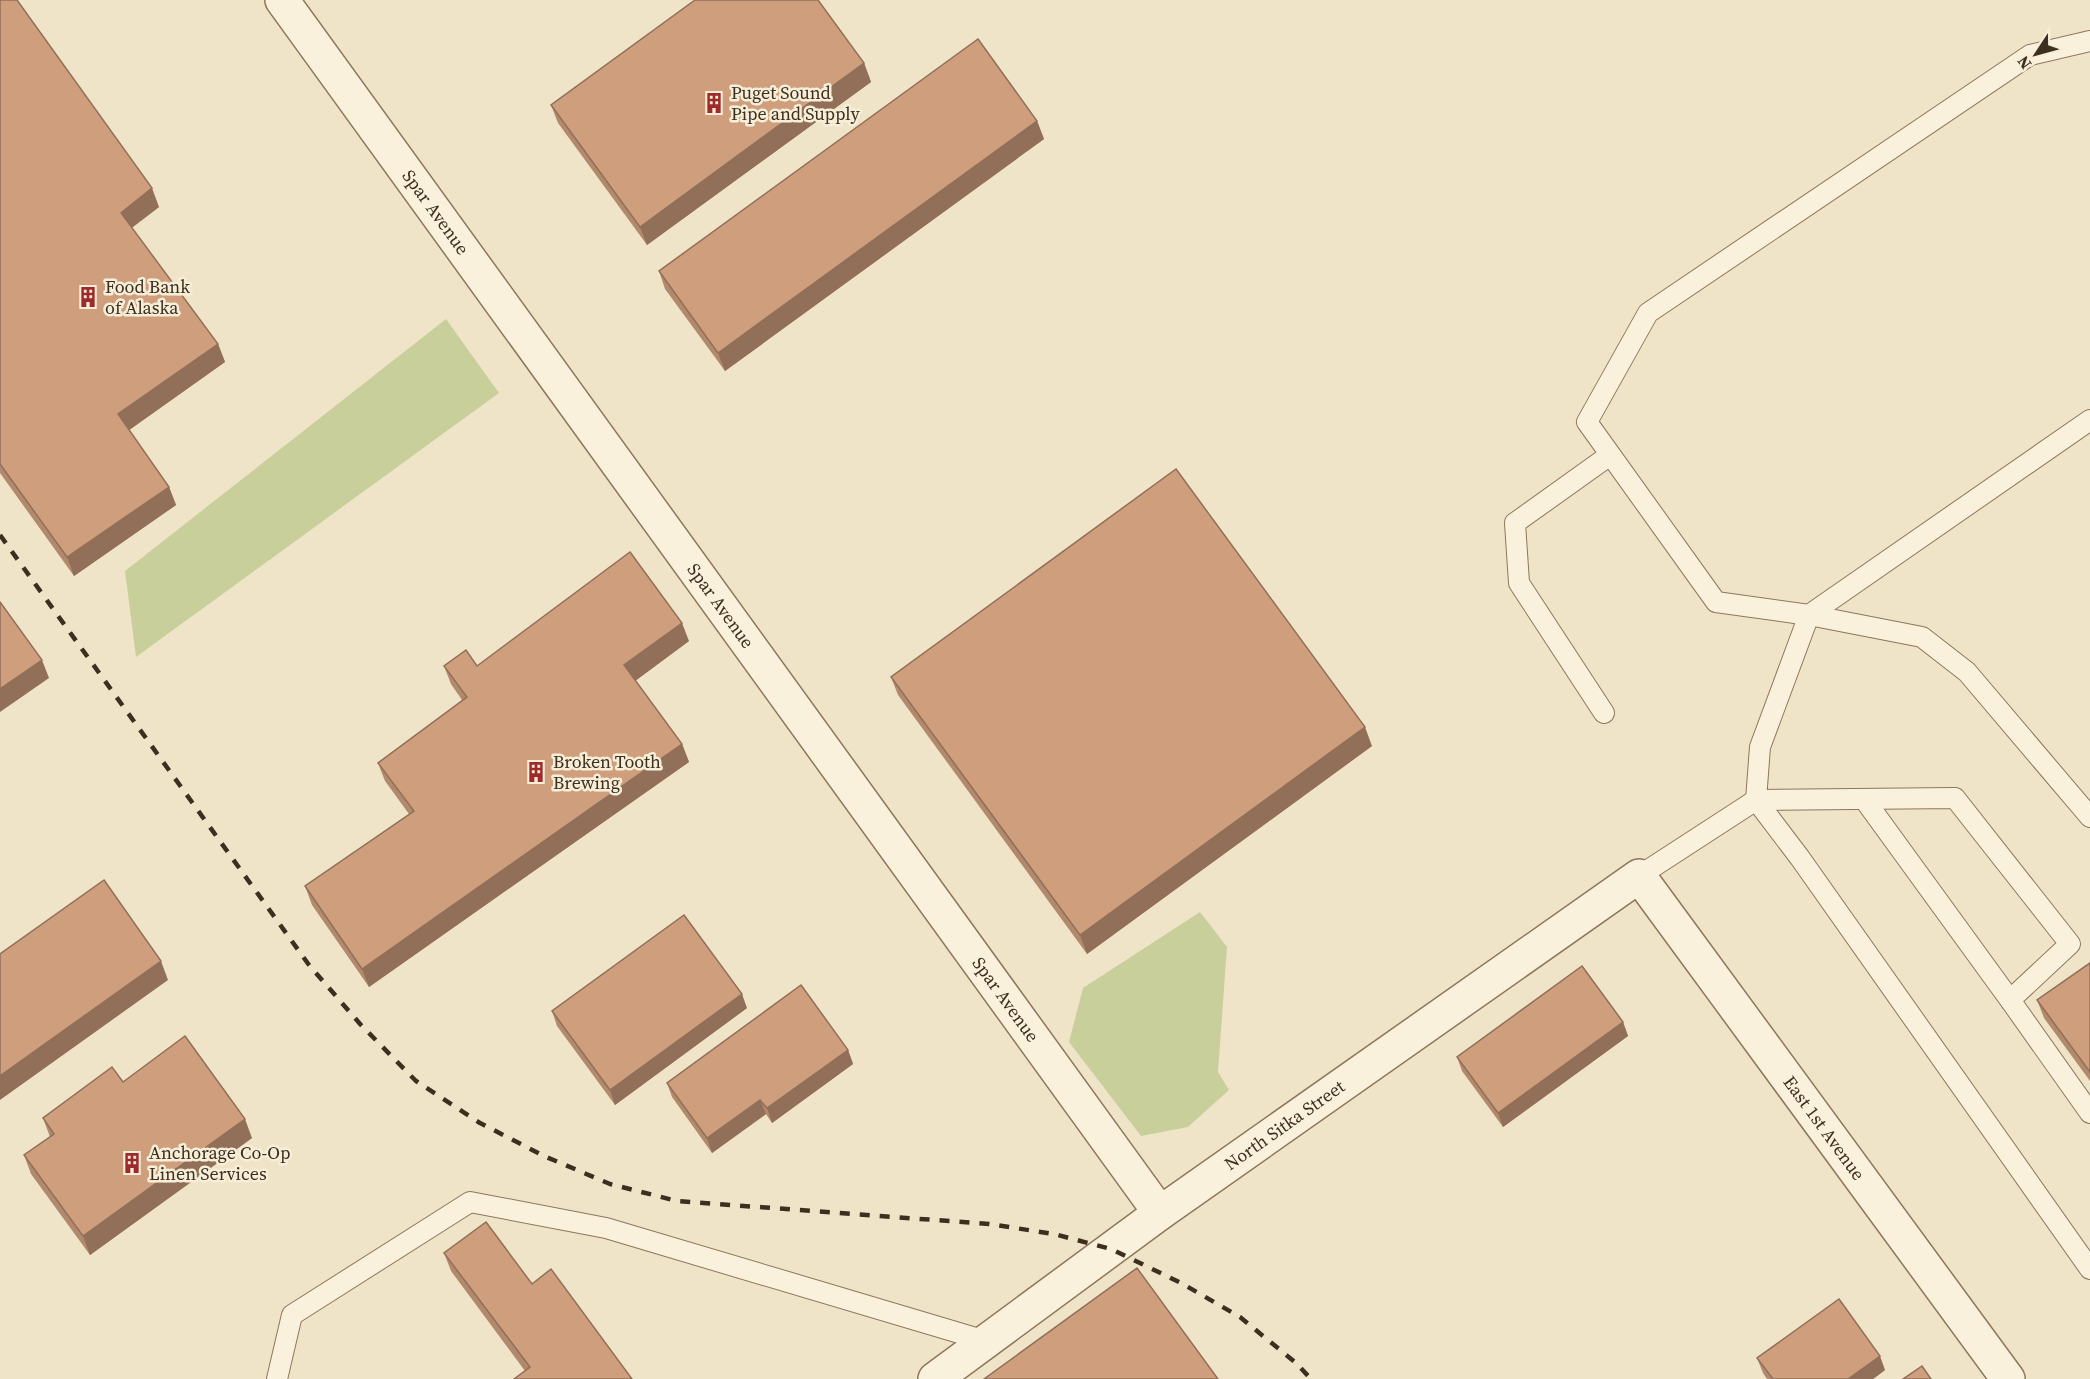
<svg xmlns="http://www.w3.org/2000/svg" width="2090" height="1379" font-family="'Source Serif 4',serif">
<style>
.green{fill:#c9cf9b}
.lines{fill:none;stroke-linecap:round;stroke-linejoin:round}
.service-casing{stroke:#8d765c;stroke-width:22}
.minor-casing{stroke:#8d765c;stroke-width:36}
.service{stroke:#faf1dc;stroke-width:20}
.minor{stroke:#faf1dc;stroke-width:33}
.rail{stroke:#3d2e20;stroke-width:4.5;stroke-dasharray:10 10;stroke-linecap:butt}
.wall{fill:#b2896c}
.shaded-wall{fill:#916f58}
.building{fill:#cf9f7d;stroke:#916f58;stroke-width:1.5}
.labels{text-anchor:middle;stroke-width:5;stroke-linejoin:round;paint-order:stroke}
.poi-label{font-size:18px;fill:#3d2e20;stroke:#f7eed8;text-anchor:start}
.street-label{font-size:18px;fill:#3d2e20;stroke:#f7eed8}
</style>
<rect width="100%" height="100%" fill="#f0e4c8"/>
<g class="green">
<path d="M446 319 499 393 136 657 125 571Z"/>
<path d="M1200 912 1227 947 1218 1072 1229 1090 1188 1127 1141 1136 1069 1042 1083 988Z"/>
</g>
<g class="lines">
<defs>
<g id="service">
<path d="M2090 41 2030 55 1648 313 1587 422 1716 602 1809 615 1922 637 1967 672 2090 817"/>
<path d="M2090 420 1809 615 1760 747 1756 800 1955 798 2070 944 2010 1000 2090 1113"/>
<path d="M1604 713 1519 583 1515 523 1610 455"/>
<path d="M1864 799 2010 1000"/>
<path d="M1639 876 1756 800 1800 858 2090 1269"/>
<path d="M277 1379 292 1315 470 1202 606 1228 986 1341"/>
</g>
<g id="minor">
<path id="s1" d="M282 0 1160 1213"/>
<path id="s2" d="M935 1379 1160 1213 1639 876 2008 1379"/>
</g>
</defs>
<use href="#service" class="service-casing"/>
<use href="#minor" class="minor-casing"/>
<use href="#service" class="service"/>
<use href="#minor" class="minor"/>
<path class="rail" d="M0 535 309 965 361 1025 416 1081 480 1123 544 1156 610 1184 677 1201 989 1224 1054 1234 1111 1249 1181 1283 1240 1317 1296 1363 1311 1379"/>
</g>
<g class="wall">
<path d="M0 0 159 207 132 228 218 344 225 362 129 430 169 487 176 505 74 576 0 473Z"/>
<path d="M864 63 871 82 647 245 558 123 551 105Z"/>
<path d="M1037 121 1044 139 725 371 665 289 659 271Z"/>
<path d="M689 641 635 681 682 744 689 762 369 987 312 905 305 886 409 814 385 781 378 763 462 700 451 684 444 666H477Z"/>
<path d="M891 677 1372 746 1087 954 898 695Z"/>
<path d="M2090 963V1081L2044 1018 2037 1000Z"/>
<path d="M747 1008 615 1105 557 1026 552 1011Z"/>
<path d="M1623 1022 1628 1036 1503 1127 1462 1071 1457 1057Z"/>
<path d="M848 1050 853 1064 772 1123 766 1114 712 1153 672 1097 667 1083Z"/>
<path d="M123 1082 252 1138 90 1255 31 1174 24 1155 50 1137 43 1118Z"/>
<path d="M444 1253 532 1284 632 1379 525 1371 451 1271Z"/>
<path d="M1757 1358 1885 1370 1873 1379H1767L1763 1373Z"/>
</g>
<g class="shaded-wall">
<path d="M864 63 871 82 647 245 640 227Z"/>
<path d="M1037 121 1044 139 725 371 718 353Z"/>
<path d="M152 188 159 207 127 231 121 213Z"/>
<path d="M218 344 225 362 125 433 118 414Z"/>
<path d="M169 487 176 505 74 576 67 557Z"/>
<path d="M682 623 689 641 631 684 624 665Z"/>
<path d="M42 660 49 678 0 712V689Z"/>
<path d="M1365 727 1372 746 1087 954 1080 935Z"/>
<path d="M682 744 689 762 369 987 362 969Z"/>
<path d="M161 961 168 980 0 1100V1076Z"/>
<path d="M742 994 747 1008 615 1105 610 1090Z"/>
<path d="M1623 1022 1628 1036 1503 1127 1498 1113Z"/>
<path d="M848 1050 853 1064 772 1123 767 1108Z"/>
<path d="M760 1100 766 1114 712 1153 707 1138Z"/>
<path d="M245 1119 252 1138 90 1255 83 1236Z"/>
<path d="M1880 1356 1885 1370 1873 1379H1848Z"/>
</g>
<g class="building">
<path d="M0 0H17L152 188 121 213 218 344 118 414 169 487 67 557 0 464Z"/>
<path d="M695 0H818L864 63 640 227 551 105Z"/>
<path d="M978 39 1037 121 718 353 659 271Z"/>
<path d="M1176 469 1365 727 1080 935 891 677Z"/>
<path d="M630 552 682 623 624 665 682 744 362 969 305 886 414 811 378 763 467 697 444 666 466 650 477 666Z"/>
<path d="M0 602 42 660 0 689Z"/>
<path d="M104 880 161 961 0 1076V954Z"/>
<path d="M684 915 742 994 610 1090 552 1011Z"/>
<path d="M2090 963V1072L2037 1000Z"/>
<path d="M1582 966 1623 1022 1498 1113 1457 1057Z"/>
<path d="M801 985 848 1050 767 1108 760 1100 707 1138 667 1083Z"/>
<path d="M185 1036 245 1119 83 1236 24 1155 54 1134 43 1118 112 1067 123 1082Z"/>
<path d="M486 1222 532 1284 551 1269 632 1379H514L530 1367 444 1253Z"/>
<path d="M1137 1268 1218 1379H984Z"/>
<path d="M1839 1299 1880 1356 1848 1379H1773L1757 1358Z"/>
<path d="M1922 1366 1931 1379H1903Z"/>
</g>
<defs>
<symbol id="building-bare" viewBox="-9 -9 18 18"><path d="M-4-6H4V6H1V3H-1V6H-4ZM-2.5-4.3h1.7v1.8h-1.7ZM.8-4.3h1.7v1.8H.8ZM-2.5-1h1.7V.8h-1.7ZM.8-1h1.7V.8H.8Z" fill="#9e2a2b" stroke="#f7eed8" stroke-width="2.5" paint-order="stroke"/></symbol>
</defs>
<g fill-rule="evenodd">
<use href="#building-bare" x="699" y="88" width="30" height="30"/>
<use href="#building-bare" x="73" y="282" width="30" height="30"/>
<use href="#building-bare" x="521" y="757" width="30" height="30"/>
<use href="#building-bare" x="117" y="1148" width="30" height="30"/>
</g>
<g class="labels">
<g class="poi-label">
<text x="731" y="99">Puget Sound<tspan x="731" dy="21">Pipe and Supply</tspan></text>
<text x="105" y="293">Food Bank<tspan x="105" dy="21">of Alaska</tspan></text>
<text x="553" y="768">Broken Tooth<tspan x="553" dy="21">Brewing</tspan></text>
<text x="149" y="1159">Anchorage Co-Op<tspan x="149" dy="21">Linen Services</tspan></text>
</g>
<g class="street-label">
<text dy="6" stroke="none"><textPath href="#s1" startOffset="262">Spar Avenue</textPath></text>
<text dy="6" stroke="none"><textPath href="#s1" startOffset="748">Spar Avenue</textPath></text>
<text dy="6" stroke="none"><textPath href="#s1" startOffset="1234">Spar Avenue</textPath></text>
<text dy="6" stroke="none"><textPath href="#s2" startOffset="432">North Sitka Street</textPath></text>
<text dy="6" stroke="none"><textPath href="#s2" startOffset="1178">East 1st Avenue</textPath></text>
</g>
</g>
<g transform="translate(2036 54) rotate(234)" stroke="#f7eed8" stroke-width="4.5" paint-order="stroke">
<path d="M0-4.5L10 22L0 15L-10 22Z" fill="#3d2e20"/>
<text y="-9" font-size="16" font-weight="bold" text-anchor="middle" fill="#3d2e20">N</text>
</g>
</svg>
